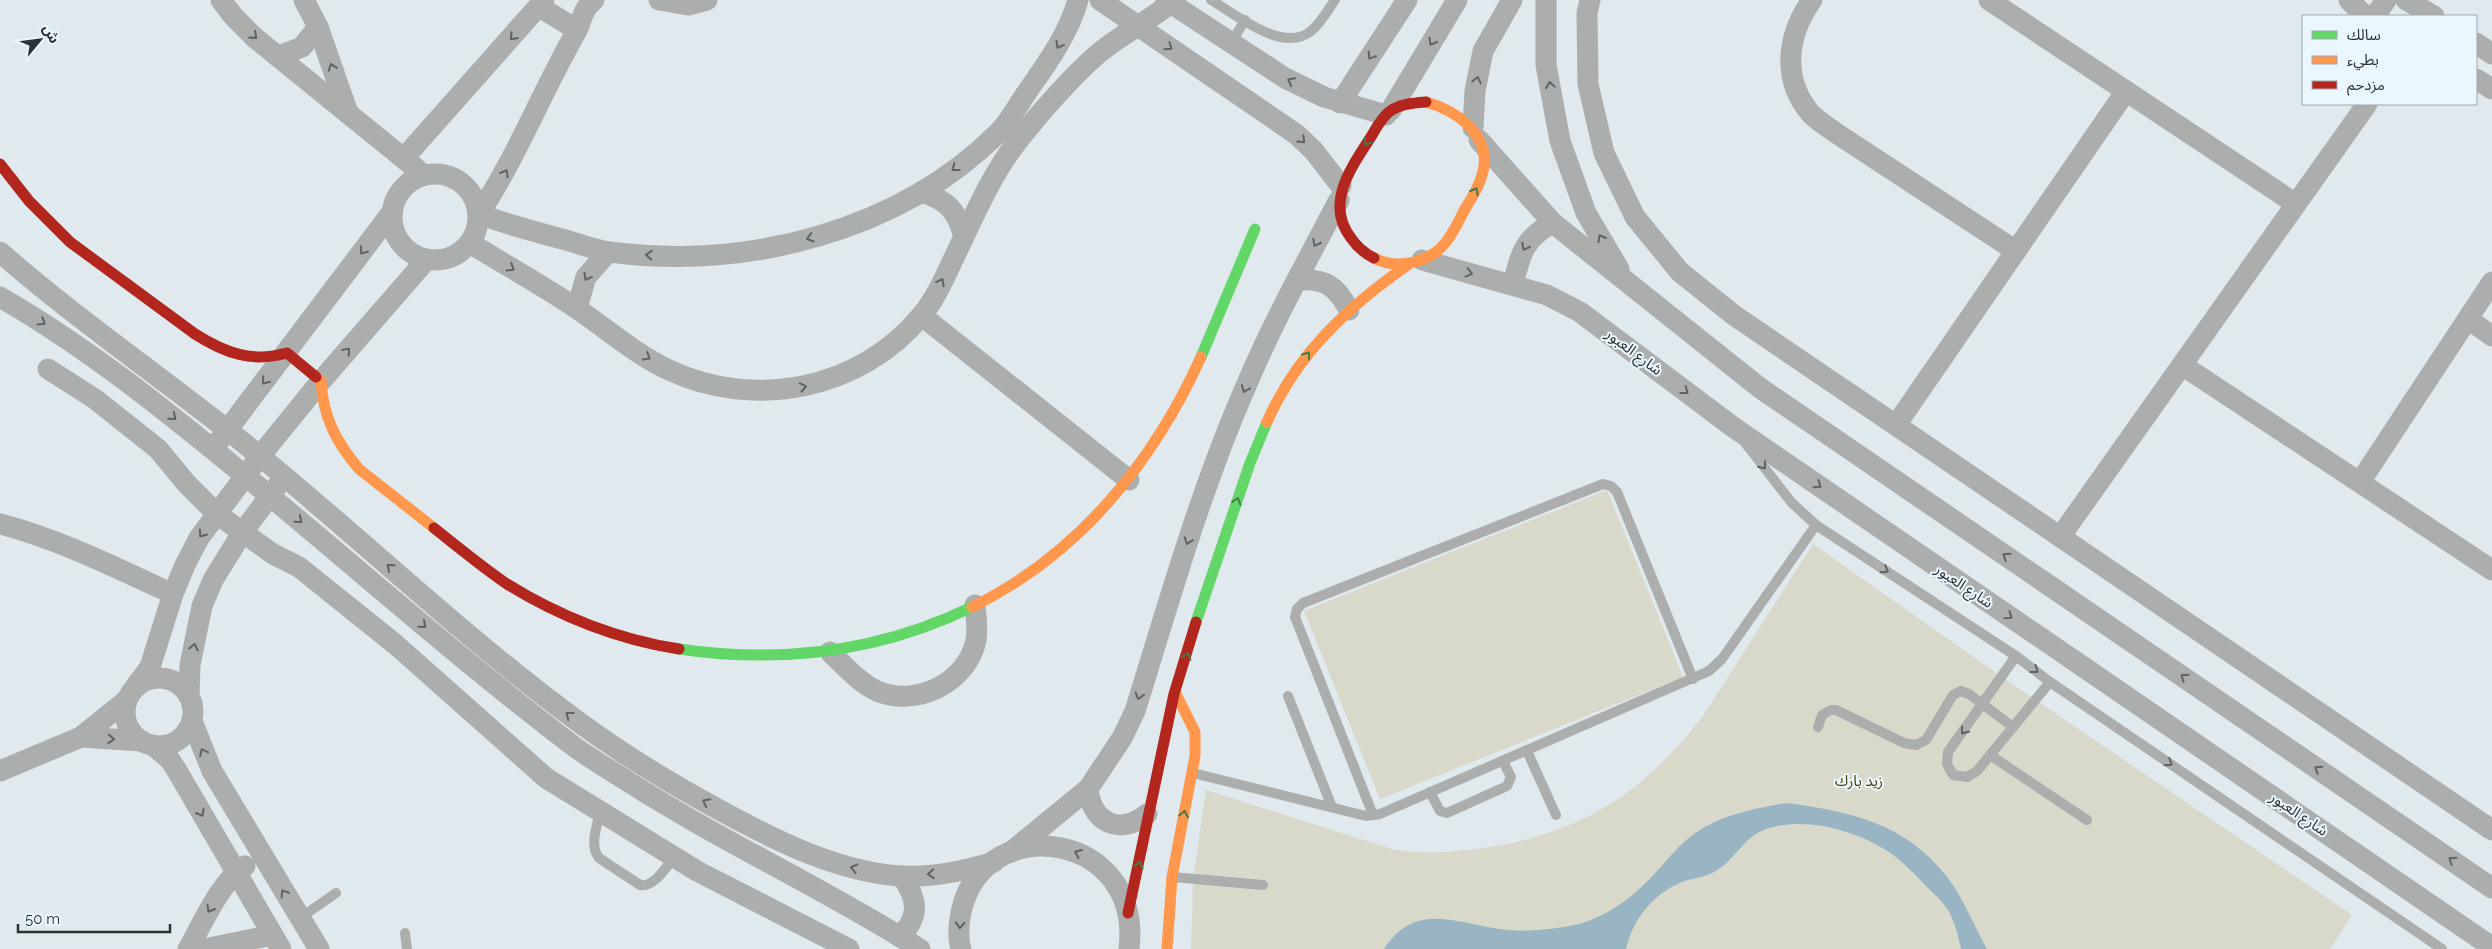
<svg xmlns="http://www.w3.org/2000/svg" width="2492" height="949" font-family="Raleway,'Noto Sans Arabic',sans-serif">
<style>
.green{fill:#d8d8cb}
.water{fill:#99b4c2}
.lines{fill:none;stroke-linecap:round;stroke-linejoin:round}
.lane{stroke:#acaead;stroke-width:10}
.street{stroke:#acaead;stroke-width:21}
.fast{stroke:#63d668;stroke-width:11}
.slow{stroke:#ff974d;stroke-width:11}
.jam{stroke:#b3261e;stroke-width:11}
.oneway{stroke:#5f6364}
.oneway2{stroke:#447b4b}
.labels{text-anchor:middle;stroke-width:4;stroke-linejoin:round;paint-order:stroke}
.street-label{font-size:15px;fill:#2b3134;stroke:#eaf7fe}
.park-label{font-size:15px;fill:#514307;stroke:#eaf7fe}
</style>
<rect width="100%" height="100%" fill="#e0e9ed"/>
<g class="green">
<path d="M1607 490 1683 677 1380 799 1304 611Z"/>
<path d="M1813 544 2002 677 2352 915 2330 949H1191L1193 879 1206 790 1392 849C1421 855 1447 852 1476 849 1576 836 1642 796 1703 716Z"/>
</g>
<path class="water" d="M1787 803C1852 812 1905 823 1948 878 1963 898 1975 927 1987 949H1961C1958 935 1955 922 1948 910 1942 900 1933 893 1925 885 1914 873 1902 861 1889 852 1855 830 1805 816 1766 829 1743 837 1735 861 1714 872 1704 878 1692 878 1682 882 1653 894 1633 919 1626 949H1384C1417 898 1461 926 1508 930 1532 932 1555 929 1579 924 1609 916 1637 894 1657 871 1669 858 1679 845 1694 834 1722 814 1753 809 1787 803Z"/>
<g class="lines">
<g class="lane">
<path d="M1211 0C1237 15 1283 54 1311 31 1321 23 1328 10 1335 0"/>
<path d="M1231 43 1245 20"/>
<path d="M1746 444 1792 503 1816 525 2016 656 2050 682 2442 949"/>
<path d="M2016 656 1948 752 1947 764 1953 775 1967 777 1977 771 2050 682"/>
<path d="M1288 696 1332 807"/>
<path d="M1818 727 1822 715 1831 710H1836L1904 743 1916 745 1926 740 1953 695 1961 691 1969 694 2013 727"/>
<path d="M1527 751 1556 815"/>
<path d="M1990 755 2087 820"/>
<path d="M1193 773 1366 816 1380 814 1709 671 1722 659 1816 525"/>
<path d="M1430 792 1440 811 1447 813 1507 786 1511 777 1503 761"/>
<path d="M600 812C597 827 589 845 599 858L640 885C654 888 666 867 674 857"/>
<path d="M1373 815 1295 617 1297 609 1303 603 1603 484 1611 486 1617 492 1693 679"/>
<path d="M1172 877 1263 885"/>
<path d="M300 918 336 893"/>
<path d="M405 933 407 949"/>
</g>
<g class="street">
<path d="M221 0 234 17 255 38 424 175"/>
<path d="M304 0 318 27 348 113"/>
<path d="M594 0C581 11 583 19 576 32 542 92 517 156 479 214 508 225 537 232 566 240 580 244 595 250 610 252 746 270 899 232 999 132 1010 121 1018 105 1027 92 1047 63 1068 35 1078 0"/>
<path d="M659 0 688 5 707 0"/>
<path d="M1100 0 1296 134 1313 150 1341 186"/>
<path d="M1166 0 1285 78 1324 97 1386 115"/>
<path d="M1546 0V65L1560 141 1586 213 1619 269"/>
<path d="M1590 0 1587 13 1588 84 1604 153 1635 217 1680 272 1735 316 2492 830"/>
<path d="M1812 0C1787 35 1781 79 1811 114 1818 121 1828 127 1836 133L2016 251"/>
<path d="M1989 0 2296 204"/>
<path d="M2349 0 2365 16"/>
<path d="M2406 0 2434 16"/>
<path d="M540 7 577 30"/>
<path d="M2375 16 2386 0"/>
<path d="M2476 43 2492 54"/>
<path d="M279 56 302 47 318 27"/>
<path d="M2476 79 2492 89"/>
<path d="M1340 103 1407 0"/>
<path d="M1391 110 1457 0"/>
<path d="M1473 128 1475 91 1483 51 1512 0"/>
<path d="M1479 140 1553 223 1760 388 2492 888"/>
<path d="M404 158 544 0"/>
<circle cx="435" cy="217" r="43"/>
<path d="M921 192C947 200 957 210 964 237"/>
<path d="M470 243C505 265 542 285 576 308 607 329 635 354 669 370 754 410 860 390 921 316 934 301 943 281 951 264 971 223 989 178 1017 142 1038 115 1073 75 1099 53 1121 35 1148 21 1171 3"/>
<path d="M0 252C83 325 176 387 261 457 367 544 466 639 576 720 623 755 673 785 725 813 779 842 837 871 899 876 931 878 964 871 994 862"/>
<path d="M1422 260 1547 295 1580 312 1733 427 2492 947"/>
<path d="M1297 280C1324 278 1336 285 1349 310"/>
<path d="M1513 284C1521 253 1524 238 1553 223"/>
<path d="M0 297C87 347 165 410 243 474 353 564 459 659 572 745 588 757 607 768 624 779 720 841 824 888 920 949"/>
<path d="M577 308 586 277 608 252"/>
<path d="M922 316 1129 480"/>
<path d="M2468 319 2492 336"/>
<path d="M2182 365 2492 570"/>
<path d="M48 369 95 399 158 449 186 483 217 514 273 554 299 567 395 644 546 778 697 871 849 949"/>
<path d="M1896 425 2126 91"/>
<path d="M219 441 392 212"/>
<path d="M2360 482 2492 282"/>
<path d="M0 524C61 540 116 568 173 594"/>
<path d="M2060 537 2367 104"/>
<path d="M830 652C845 666 858 682 877 691 916 708 968 682 976 640 978 629 976 616 975 605"/>
<circle cx="159" cy="712" r="34"/>
<path d="M135 687 150 667 173 594 185 565 199 538 260 456 321 381 427 259"/>
<path d="M189 696 190 665 202 606 213 580 242 533 278 485"/>
<path d="M192 721 212 771 319 949"/>
<path d="M81 737 142 741"/>
<path d="M153 745 170 760 176 769 281 949"/>
<path d="M0 771 81 737 127 700"/>
<path d="M1088 789C1092 823 1120 836 1147 814"/>
<path d="M1011 852 1088 789 1122 738 1135 711C1169 602 1200 491 1246 386 1273 322 1307 261 1339 200"/>
<path d="M900 937C921 915 917 899 902 876"/>
<path d="M188 949C202 925 221 880 245 866"/>
<path d="M204 949 273 935"/>
<path d="M961 949C957 936 959 921 962 908 988 809 1143 833 1129 949"/>
</g>
<g class="fast">
<path d="M1201 357 1255 229"/>
<path d="M1196 622 1250 463 1267 422"/>
<path d="M679 649C781 664 879 652 972 607"/>
</g>
<g class="slow">
<path d="M1374 258C1397 270 1430 263 1446 242 1454 232 1459 220 1465 209 1473 196 1481 183 1484 167 1488 132 1455 110 1426 102"/>
<path d="M316 377 321 381C323 417 336 442 359 469L434 528"/>
<path d="M1267 422C1297 353 1349 306 1409 264"/>
<path d="M972 607C1078 555 1153 463 1201 357"/>
<path d="M1167 949 1172 877 1195 756V732L1175 692"/>
</g>
<g class="jam">
<path d="M0 164 29 201 70 242 195 334C225 353 252 363 287 353L316 377"/>
<path d="M1374 258C1364 253 1357 247 1351 238 1326 206 1348 172 1367 143 1374 133 1379 120 1389 112 1399 104 1413 103 1426 102"/>
<path d="M434 528C458 547 482 567 507 584 558 616 619 640 679 649"/>
<path d="M1128 913 1174 694 1196 622"/>
</g>
</g>
<defs><path id="oneway-chevron" d="M-2-3.5L2.5 0L-2 3.5" fill="none" stroke-width="1.6" stroke-linecap="round" stroke-linejoin="round" transform="scale(1.25)"/></defs>
<g class="oneway">
<use href="#oneway-chevron" transform="translate(254 36) rotate(42)"/>
<use href="#oneway-chevron" transform="translate(513 37) rotate(132)"/>
<use href="#oneway-chevron" transform="translate(1432 42) rotate(120)"/>
<use href="#oneway-chevron" transform="translate(1059 45) rotate(119)"/>
<use href="#oneway-chevron" transform="translate(1169 47) rotate(34)"/>
<use href="#oneway-chevron" transform="translate(1371 56) rotate(123)"/>
<use href="#oneway-chevron" transform="translate(332 67) rotate(-109)"/>
<use href="#oneway-chevron" transform="translate(1477 80) rotate(-78)"/>
<use href="#oneway-chevron" transform="translate(1291 81) rotate(-152)"/>
<use href="#oneway-chevron" transform="translate(1550 85) rotate(-100)"/>
<use href="#oneway-chevron" transform="translate(1302 140) rotate(44)"/>
<use href="#oneway-chevron" transform="translate(955 168) rotate(143)"/>
<use href="#oneway-chevron" transform="translate(505 173) rotate(-62)"/>
<use href="#oneway-chevron" transform="translate(810 238) rotate(164)"/>
<use href="#oneway-chevron" transform="translate(1601 238) rotate(-120)"/>
<use href="#oneway-chevron" transform="translate(1316 243) rotate(117)"/>
<use href="#oneway-chevron" transform="translate(1525 247) rotate(118)"/>
<use href="#oneway-chevron" transform="translate(363 251) rotate(127)"/>
<use href="#oneway-chevron" transform="translate(649 255) rotate(-176)"/>
<use href="#oneway-chevron" transform="translate(511 268) rotate(32)"/>
<use href="#oneway-chevron" transform="translate(1469 273) rotate(14)"/>
<use href="#oneway-chevron" transform="translate(587 277) rotate(119)"/>
<use href="#oneway-chevron" transform="translate(941 282) rotate(-61)"/>
<use href="#oneway-chevron" transform="translate(42 322) rotate(32)"/>
<use href="#oneway-chevron" transform="translate(347 351) rotate(-49)"/>
<use href="#oneway-chevron" transform="translate(647 357) rotate(30)"/>
<use href="#oneway-chevron" transform="translate(265 381) rotate(128)"/>
<use href="#oneway-chevron" transform="translate(803 387) rotate(-11)"/>
<use href="#oneway-chevron" transform="translate(1245 389) rotate(113)"/>
<use href="#oneway-chevron" transform="translate(1685 391) rotate(37)"/>
<use href="#oneway-chevron" transform="translate(173 417) rotate(39)"/>
<use href="#oneway-chevron" transform="translate(1763 466) rotate(52)"/>
<use href="#oneway-chevron" transform="translate(1818 485) rotate(34)"/>
<use href="#oneway-chevron" transform="translate(299 520) rotate(40)"/>
<use href="#oneway-chevron" transform="translate(202 534) rotate(125)"/>
<use href="#oneway-chevron" transform="translate(1188 541) rotate(109)"/>
<use href="#oneway-chevron" transform="translate(2006 556) rotate(-146)"/>
<use href="#oneway-chevron" transform="translate(390 567) rotate(-140)"/>
<use href="#oneway-chevron" transform="translate(1885 570) rotate(33)"/>
<use href="#oneway-chevron" transform="translate(2009 616) rotate(34)"/>
<use href="#oneway-chevron" transform="translate(423 625) rotate(40)"/>
<use href="#oneway-chevron" transform="translate(194 647) rotate(-78)"/>
<use href="#oneway-chevron" transform="translate(2035 670) rotate(37)"/>
<use href="#oneway-chevron" transform="translate(2184 677) rotate(-146)"/>
<use href="#oneway-chevron" transform="translate(1139 696) rotate(107)"/>
<use href="#oneway-chevron" transform="translate(569 715) rotate(-143)"/>
<use href="#oneway-chevron" transform="translate(1964 731) rotate(126)"/>
<use href="#oneway-chevron" transform="translate(111 739) rotate(4)"/>
<use href="#oneway-chevron" transform="translate(203 752) rotate(-115)"/>
<use href="#oneway-chevron" transform="translate(2169 763) rotate(34)"/>
<use href="#oneway-chevron" transform="translate(2318 769) rotate(-146)"/>
<use href="#oneway-chevron" transform="translate(706 802) rotate(-152)"/>
<use href="#oneway-chevron" transform="translate(201 813) rotate(60)"/>
<use href="#oneway-chevron" transform="translate(1078 853) rotate(-156)"/>
<use href="#oneway-chevron" transform="translate(2452 860) rotate(-146)"/>
<use href="#oneway-chevron" transform="translate(854 868) rotate(-166)"/>
<use href="#oneway-chevron" transform="translate(931 874) rotate(176)"/>
<use href="#oneway-chevron" transform="translate(284 893) rotate(-121)"/>
<use href="#oneway-chevron" transform="translate(210 909) rotate(120)"/>
<use href="#oneway-chevron" transform="translate(960 925) rotate(93)"/>
</g>
<g class="oneway2">
<use href="#oneway-chevron" transform="translate(1367 142) rotate(124)"/>
<use href="#oneway-chevron" transform="translate(1475 191) rotate(-62)"/>
<use href="#oneway-chevron" transform="translate(1307 355) rotate(-54)"/>
<use href="#oneway-chevron" transform="translate(1237 501) rotate(-72)"/>
<use href="#oneway-chevron" transform="translate(1187 656) rotate(-72)"/>
<use href="#oneway-chevron" transform="translate(1184 814) rotate(-79)"/>
<use href="#oneway-chevron" transform="translate(1139 865) rotate(-77)"/>
</g>
<g class="labels">
<g class="street-label">
<text transform="translate(1634 352) rotate(37)" y="5">شارع العبور</text>
<text transform="translate(1964 586) rotate(34)" y="5">شارع العبور</text>
<text transform="translate(2299 814) rotate(34)" y="5">شارع العبور</text>
</g>
<g class="park-label">
<text x="1859" y="786">زيد بارك</text>
</g>
</g>
<rect x="2302" y="15" width="175" height="90" fill="#eaf7fe" stroke="#9ea8ad"/>
<rect x="2312" y="31" width="25" height="8" fill="#63d668" stroke="#9ea8ad"/>
<text x="2347" y="40" font-size="15" fill="#2b3134">سالك</text>
<rect x="2312" y="56" width="25" height="8" fill="#ff974d" stroke="#9ea8ad"/>
<text x="2347" y="65" font-size="15" fill="#2b3134">بطيء</text>
<rect x="2312" y="81" width="25" height="8" fill="#b3261e" stroke="#9ea8ad"/>
<text x="2347" y="90" font-size="15" fill="#2b3134">مزدحم</text>
<g transform="translate(40 40) rotate(61)" stroke="#eaf7fe" stroke-width="4" paint-order="stroke">
<path d="M0-4L9 19L0 12L-9 19Z" fill="#2b3134"/>
<text y="-8" font-size="14" font-weight="bold" text-anchor="middle" fill="#2b3134">ش</text>
</g>
<path d="M18 924v8h152v-8" fill="none" stroke="#2b3134" stroke-width="2.5"/>
<text x="25" y="924" font-size="15" fill="#2b3134" stroke="#eaf7fe" stroke-width="4" paint-order="stroke">50 m</text>
</svg>
